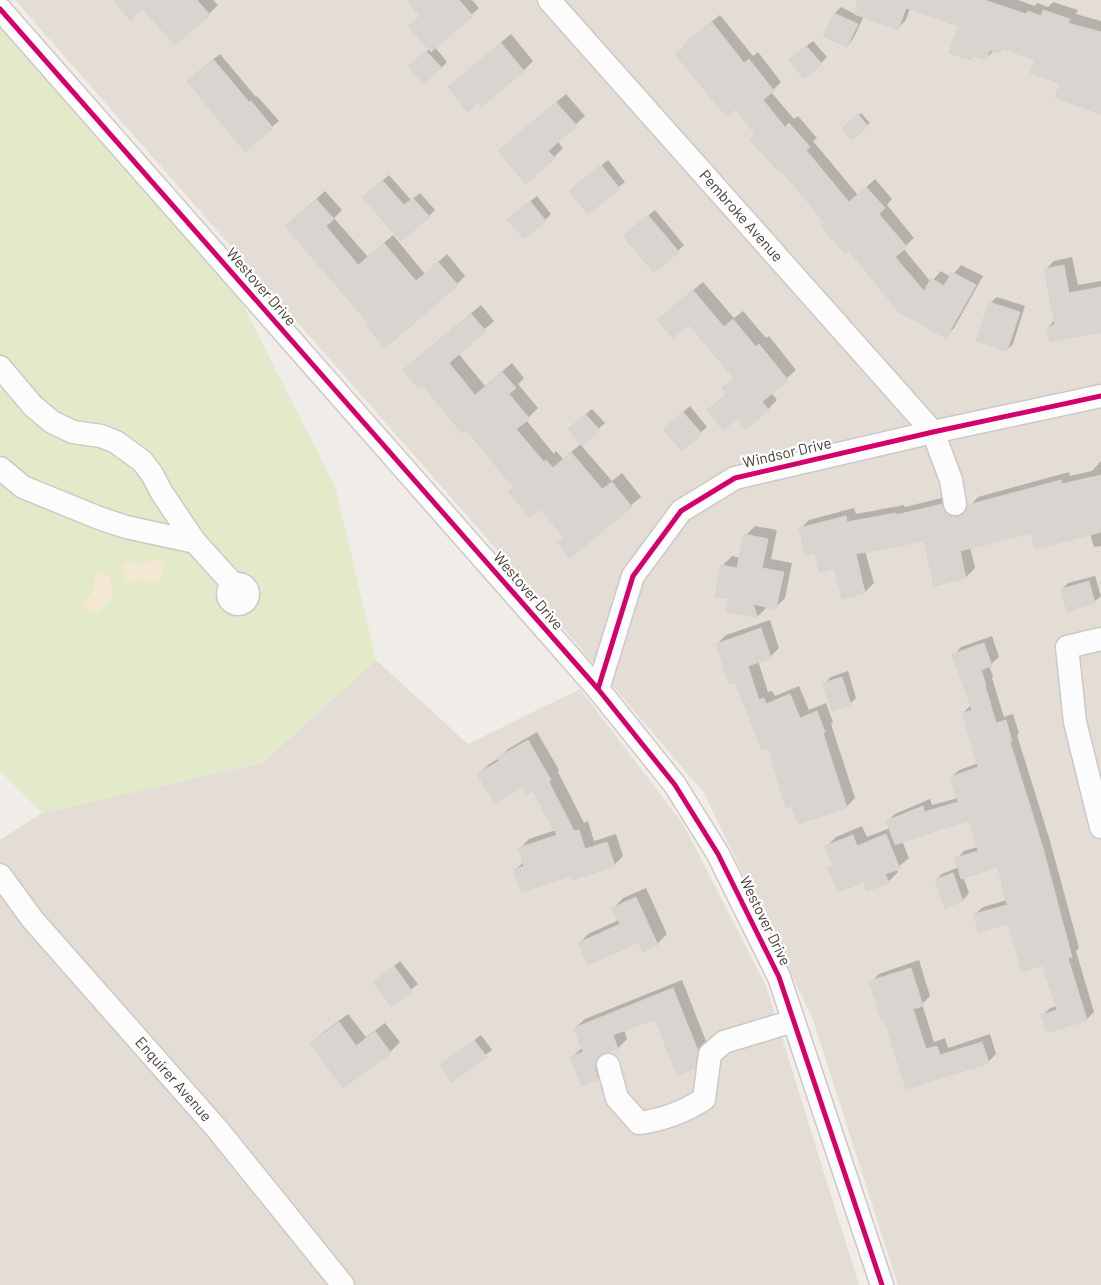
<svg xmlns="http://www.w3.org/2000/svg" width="1101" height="1285" font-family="Barlow,sans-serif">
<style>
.residential{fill:#e4ddd6}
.green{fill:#e2eac9}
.sand{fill:#f4e8d3}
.shadow{fill:#0003}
.building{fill:#d8d4d0;stroke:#d8d3cf}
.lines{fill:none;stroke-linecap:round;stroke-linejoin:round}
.minor-casing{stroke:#ccc9c5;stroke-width:25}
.minor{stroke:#fdfcfc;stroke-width:22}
.cycleway-casing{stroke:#fff;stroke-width:8}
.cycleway{stroke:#d6006c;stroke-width:5}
.labels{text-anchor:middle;stroke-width:4.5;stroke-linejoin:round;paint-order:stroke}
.street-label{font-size:15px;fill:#453c35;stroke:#fff}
</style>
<rect width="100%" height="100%" fill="#f0ede9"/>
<g class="residential">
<path d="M15 0H1101V1285H898L812 1017 704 793 483 534Z"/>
<path d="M376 660 468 744 580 689 683 824 766 986 859 1285H0V840L42 813 262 763Z"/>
</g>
<path class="green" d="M0 8 218 255 336 489 376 660 262 763 42 813 0 771Z"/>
<g class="sand">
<path d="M156 560 161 561 164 565 160 582 152 584 142 579 132 583 127 581 122 568 125 562H132L142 565Z"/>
<path d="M100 572 104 573 109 576 113 596 112 599 105 604 101 611 97 613 84 609C82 599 88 598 93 591L96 574Z"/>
</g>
<g class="shadow">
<path d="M118 0H213L218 5 209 14 143 7Z"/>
<path d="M408 0H472L479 8 435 47 447 62 441 68 416 60 429 49 422 15Z"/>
<path d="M860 0H1018L1035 6 1037 3 1048 7 1053 2 1078 10 1076 14 1101 21V63L1062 83 1036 59 1003 48 999 52 994 50 986 59 974 55 971 59 960 25 910 8 906 20 898 28 864 16 853 39 847 46 835 13 841 7 855 14Z"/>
<path d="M720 15 753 56 758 52 781 82 771 92 794 119 798 116 817 138 813 141 858 195 875 179 892 199 887 205 914 238 903 248 931 282 941 271 951 277 961 265 983 276 954 328 946 336 827 222 735 107 677 54 695 35Z"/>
<path d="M511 34 533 61 524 70 482 105 450 87Z"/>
<path d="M813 41 827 57 821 63 796 54Z"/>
<path d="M220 54 256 97 257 96 279 121 245 150 194 75Z"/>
<path d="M566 94 585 116 557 141 563 148 554 157 509 142Z"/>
<path d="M861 113 870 123 867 125H846Z"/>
<path d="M608 160 625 182 588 212 570 191Z"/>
<path d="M389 175 411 200 420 193 435 210 429 216 370 191Z"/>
<path d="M325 191 342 210 334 218 368 257 393 235 425 274 447 254 465 276 457 284 370 323 295 218Z"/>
<path d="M537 196 551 214 545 220 515 213Z"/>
<path d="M655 210 684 245 678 251 630 230Z"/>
<path d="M1072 257 1078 285 1101 281V331L1048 327 1055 320 1045 270 1054 261Z"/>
<path d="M703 282 734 318 743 311 766 338 769 336 796 370 771 392 777 400 768 409 718 401 728 393 735 377 689 323 668 311Z"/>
<path d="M997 297 1025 306 1013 344 1007 350 990 303Z"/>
<path d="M481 305 494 321 458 353 485 386 512 363 524 378 518 384 538 408 526 420 554 454 556 451 563 459 582 443 575 423 592 409 605 423 581 445 612 481 622 473 641 497 570 556 565 538 540 507 515 487 414 361Z"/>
<path d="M690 406 707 427 682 449 671 423Z"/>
<path d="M1101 461V546L1094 547 1090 534 1032 532 970 547 975 568 966 577 924 539 865 551 874 583 865 592 816 552 800 529 809 520 854 508 856 514 904 505 905 507 950 496 960 508H968L978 497 1069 472 1070 476 1092 471Z"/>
<path d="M755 526 777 530 771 559 792 563 785 598 775 608 766 606V608L757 617 730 598 722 566 732 556 741 558 746 535Z"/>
<path d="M1095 576 1101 596 1094 602 1062 589 1068 583Z"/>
<path d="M770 620 779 648 770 657 758 661 768 692 772 691 775 696 799 686 809 710 826 703 833 722 831 724 855 798 846 807 768 746 717 644 726 635Z"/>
<path d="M992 636 999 657 989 666 993 676 992 678 1004 717 1013 714 1019 733 1017 735 1050 841 1079 948 1076 951 1094 1012 1087 1019 1048 1031 1043 1015 1050 1008 1057 1006 1044 964 1009 923 975 914 983 907 1007 900 998 866 963 877 969 893 963 900 946 906 936 880 942 874 959 867 957 859 964 851 978 847 970 820 902 841 909 858 896 869 898 872 888 882 864 880 830 868 834 864 827 846 836 837 862 826 867 837 890 828 888 821 895 814 930 799 932 805 958 798 951 777 959 770 979 763 963 713 971 705 954 655 961 647Z"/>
<path d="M848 671 856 698 850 704 825 683 831 677Z"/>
<path d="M537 732 559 770 558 772 584 823 588 821 594 841 616 834 623 856 614 865 572 874 515 870 524 862 520 848 529 839 556 830 534 789 479 774 488 765 499 758 508 749Z"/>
<path d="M646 888 667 934 657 944 639 941 579 944 588 934 619 920 614 908 623 898Z"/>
<path d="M919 960 930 996 922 1004 934 1042 945 1038 948 1048 990 1034 996 1054 988 1062 907 1088 885 1016 871 982 879 974Z"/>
<path d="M400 961 418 984 392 1005 374 982Z"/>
<path d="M682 980 706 1041 704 1057 694 1067 656 1017 624 1030 627 1039 618 1048 605 1051 604 1058 607 1068 598 1078 572 1057 583 1047 575 1028 585 1019Z"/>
<path d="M348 1014 366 1037 385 1023 400 1042 390 1052 343 1087 311 1044 321 1034Z"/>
<path d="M481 1035 492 1050 452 1080 442 1065Z"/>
</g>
<g class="building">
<path d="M113 0H197L210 15 175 45 143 9 130 20Z"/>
<path d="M407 0H459L473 16 431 52 408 26 420 16Z"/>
<path d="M858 0H984L1026 14 1028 11 1041 16 1043 10 1070 19 1068 23 1101 32V114L1055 98 1060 83 1030 73 1035 60 1001 48 999 53 990 50 986 60 972 55 971 60 949 53 958 26 906 8 898 30 854 14Z"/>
<path d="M834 13 858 24 847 47 823 36Z"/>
<path d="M712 22 744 63 749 59 774 91 763 100 785 127 789 123 810 147 806 150 849 202 866 187 885 208 879 214 907 247 895 257 924 291 931 278 944 286 952 272 976 285 946 338 899 312 849 251 845 254 821 226 825 223 782 171 780 173 749 139 755 134 735 109 726 116 675 54 687 45 685 43Z"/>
<path d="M501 43 524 71 481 107 478 103 468 112 448 87Z"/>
<path d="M806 46 822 64 804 79 789 60Z"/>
<path d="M426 51 442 68 423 84 408 66Z"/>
<path d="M213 59 249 102 251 101 273 128 245 152 187 81Z"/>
<path d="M556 102 577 126 548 151 555 158 526 184 498 151Z"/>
<path d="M858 114 868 126 852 140 842 128Z"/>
<path d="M601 165 620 189 588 214 569 191Z"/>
<path d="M382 180 404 205 413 198 430 217 401 241 362 197Z"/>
<path d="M316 199 334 219 326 226 358 265 384 243 416 281 438 262 458 285 385 348 366 325 368 323 285 226Z"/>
<path d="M530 201 546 221 524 239 507 219Z"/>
<path d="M648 215 679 252 654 273 623 236Z"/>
<path d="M1064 265 1069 293 1101 287V332L1050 342 1047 327 1055 325 1044 269Z"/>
<path d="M693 290 724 327 733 319 756 347 759 344 788 380 762 402 769 410 746 429 737 419 723 430 707 410 727 394 722 388 734 378 689 325 673 338 657 320Z"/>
<path d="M989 302 1020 312 1007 351 976 341Z"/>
<path d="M471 314 486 331 449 363 475 395 502 372 516 388 509 394 530 419 516 429 544 462 546 460 553 468 571 452 602 489 612 482 632 507 570 558 558 543 564 538 540 509 530 517 508 492 514 488 466 430 462 433 422 385 418 388 403 370Z"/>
<path d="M683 412 702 434 682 451 663 429Z"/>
<path d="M585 414 600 430 582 446 568 429Z"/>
<path d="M1101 475V532L1035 549 1031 533 960 551 966 578 934 586 924 541 856 554 865 593 842 599 834 568 819 572 815 553 806 556 799 528 846 516 847 522 896 513V515L942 504 945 513 951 516 958 517 964 514 968 505 1061 480 1062 484Z"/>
<path d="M744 534 768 539 762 568 784 572 776 609 753 604 758 618 726 611 729 599 715 596 721 565 737 568Z"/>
<path d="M1089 581 1095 603 1067 612 1061 589Z"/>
<path d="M761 628 771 658 748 666 759 700 764 698 766 704 790 694 800 718 817 711 825 732 823 733 847 808 798 824 792 806 786 808 768 747 762 750 735 682 729 684 716 644Z"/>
<path d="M984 643 992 666 981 670 986 685H985L996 723 1006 720 1012 741 1010 742 1043 848 1072 957 1068 958 1087 1020 1047 1033 1041 1015 1057 1010 1043 965 1022 972 1008 924 978 932 974 914 1007 905 998 867 961 879 955 858 978 851 969 821 944 828 895 845 886 821 923 806 924 812 958 802 950 777 978 767 962 713 972 710 952 654Z"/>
<path d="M842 677 851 705 832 711 823 683Z"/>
<path d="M528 740 551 780 549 782 574 831 579 830 585 849 607 842 615 866 572 880 571 876 521 892 514 870 524 866 518 848 557 835 533 791 527 794 523 787 495 803 477 774 499 761 497 758Z"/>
<path d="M886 834 900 869 885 874 889 883 867 891 864 882 838 892 828 868 833 866 825 846 853 835 857 846Z"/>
<path d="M953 873 963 901 945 908 935 880Z"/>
<path d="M636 897 658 945 643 952 639 942 588 965 578 943 620 924 612 908Z"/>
<path d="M394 966 412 991 392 1007 373 982Z"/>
<path d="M911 968 923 1006 913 1009 926 1049 937 1046 940 1055 982 1042 989 1063 906 1089 884 1018 881 1019 869 981Z"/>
<path d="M673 988 698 1051 695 1068 677 1075 655 1019 613 1035 618 1049 604 1053 597 1058 595 1068 598 1079 582 1086 570 1057 583 1052 574 1028Z"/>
<path d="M339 1022 356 1046 375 1031 391 1053 343 1088 310 1043Z"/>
<path d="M474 1040 487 1057 452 1082 440 1065Z"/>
</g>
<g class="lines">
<defs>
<g id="minor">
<path id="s1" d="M549 0 933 432 951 480 955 504"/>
<path d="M0 9 598 689 675 785 718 854 779 977 882 1285"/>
<path d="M0 367 33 406 52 422 73 432 101 436 116 442 142 461 152 474 162 493 195 542 234 585"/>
<path d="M0 468 23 487 99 518 126 527 195 542"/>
<circle cx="238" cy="594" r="10"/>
<path d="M1101 639 1067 647 1075 722 1101 827"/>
<path d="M598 689 633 576 681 511 735 478 933 432 1101 396"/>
<path id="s2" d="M0 875 33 920 218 1130 343 1285"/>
<path d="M608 1065 617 1098 639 1123C663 1120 684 1112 704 1099L710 1054 724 1042 793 1021"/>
</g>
</defs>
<use href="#minor" class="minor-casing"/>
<use href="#minor" class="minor"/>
<defs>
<g id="cycleway">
<path d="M0 9 598 689 675 785 718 854 779 977 882 1285"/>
<path d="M598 689 633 576 681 511 735 478 933 432 1101 396"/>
</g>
</defs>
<use href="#cycleway" class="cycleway-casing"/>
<use href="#cycleway" class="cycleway"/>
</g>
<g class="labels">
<g class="street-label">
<text dy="5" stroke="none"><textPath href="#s1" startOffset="289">Pembroke Avenue</textPath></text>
<text transform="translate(261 287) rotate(49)" y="5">Westover Drive</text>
<text transform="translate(787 453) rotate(-13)" y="5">Windsor Drive</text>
<text transform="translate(528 591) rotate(49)" y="5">Westover Drive</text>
<text transform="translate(765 921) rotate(64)" y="5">Westover Drive</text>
<text dy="5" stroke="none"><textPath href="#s2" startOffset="268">Enquirer Avenue</textPath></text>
</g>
</g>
</svg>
